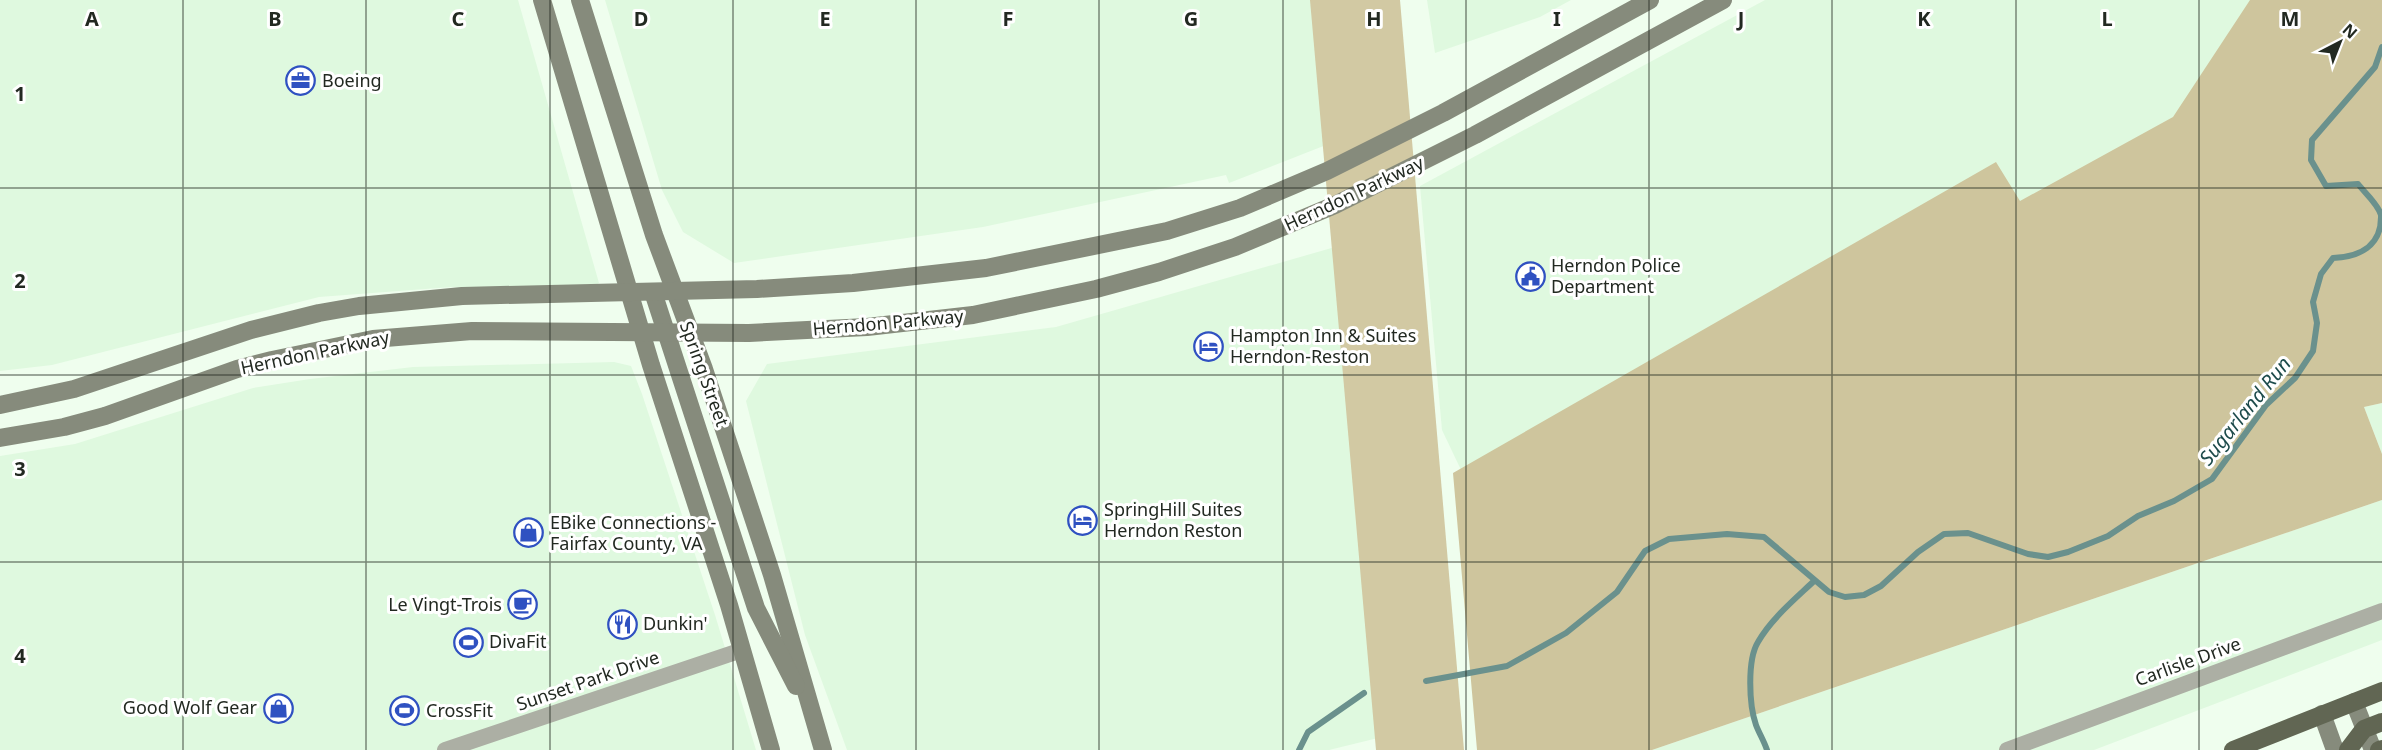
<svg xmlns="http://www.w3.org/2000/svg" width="2382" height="750" font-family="'Noto Sans',sans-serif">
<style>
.built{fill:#dff9df}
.green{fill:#d2c9a3}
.forest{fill:#cec59d}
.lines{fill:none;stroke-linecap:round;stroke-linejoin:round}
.stream{stroke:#6a918d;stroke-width:6}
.minor{stroke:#acafa4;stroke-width:16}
.secondary{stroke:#868b7c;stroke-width:18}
.trunk{stroke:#616653;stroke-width:18}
.grid{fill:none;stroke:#222921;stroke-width:1.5;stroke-opacity:0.55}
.labels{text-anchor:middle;stroke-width:6;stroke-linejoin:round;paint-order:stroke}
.poi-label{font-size:18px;fill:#222921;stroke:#fff;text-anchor:start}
.street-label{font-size:18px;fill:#222921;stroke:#fff}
.water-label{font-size:20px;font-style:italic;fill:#1d4b4b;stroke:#fff}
.grid-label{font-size:20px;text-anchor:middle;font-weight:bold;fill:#222921;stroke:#fff;stroke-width:6;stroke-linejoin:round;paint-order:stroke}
</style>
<rect width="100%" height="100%" fill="#effeee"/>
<g class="built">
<path d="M0 0H518L599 283 584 293 452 287 319 297 52 365 0 371Z"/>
<path d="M605 0H1313L1326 145 1229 183 1226 175 983 227 734 263 683 232 662 190Z"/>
<path d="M1427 0H1571L1540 17 1435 53Z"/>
<path d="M1765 0H2270L2168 135 1481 512 1442 430 1420 186Z"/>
<path d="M1335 247 1378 738 1329 750H847L805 635 746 401 767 364 1056 327Z"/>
<path d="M614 362 631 366 642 394 715 615 756 750H0V456L75 444 253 388 310 379 413 367Z"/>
<path d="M2382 403V454L2364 407Z"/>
<path d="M2382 500V640L2094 750H1652Z"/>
</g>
<path class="green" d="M1310 0H1400L1464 750H1376Z"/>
<path class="forest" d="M2250 0H2382V403L2364 407 2382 454V500L1652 750H1477L1453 473 1996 162 2020 201 2173 117Z"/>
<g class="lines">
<g class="stream">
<path d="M1426 681 1507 666 1566 633 1617 592 1645 551 1669 539 1727 534 1764 537 1829 592 1845 597 1864 595 1881 586 1918 552 1944 534 1968 533 2028 554 2048 557 2068 552 2108 536 2138 516 2174 501 2212 479 2266 405 2295 378 2313 351 2317 323 2313 302 2321 274 2333 258C2358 257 2382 247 2381 215 2378 204 2365 193 2358 184L2326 186 2311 160 2312 140 2375 67 2382 47"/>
<path d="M1299 750 1308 732 1364 693"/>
<path d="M1767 750C1764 741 1759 733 1756 725 1749 705 1747 660 1758 642 1771 619 1795 599 1814 581"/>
</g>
<g class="minor">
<path d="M445 750 742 650"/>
<path d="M2007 750 2382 611"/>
</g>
<g class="secondary">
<path d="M542 0 651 365 729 605 771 750"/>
<path d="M580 0 654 235 704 369 772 575 823 750"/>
<path d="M653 292 756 608 796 686"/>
<path d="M0 405 74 389 251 330 319 313 359 306 462 296 757 289 853 283 986 268 1167 231 1240 208 1327 171 1443 113 1650 0"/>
<path d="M0 438 64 427 105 416 237 369 272 360 373 339 472 331 749 333 867 327 973 315 1096 289 1159 272 1235 247 1335 205 1475 135 1723 0"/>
<path d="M2354 702 2373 750"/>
<path d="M2322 714 2335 750"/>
</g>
<g class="trunk">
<path d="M2233 750 2382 691"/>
<path d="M2348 750 2364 729 2382 722"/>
<path d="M2379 750 2382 749"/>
</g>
</g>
<path class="grid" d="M183 0V750M366 0V750M550 0V750M733 0V750M916 0V750M1099 0V750M1283 0V750M1466 0V750M1649 0V750M1832 0V750M2016 0V750M2199 0V750M0 188H2382M0 375H2382M0 562H2382"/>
<defs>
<symbol id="office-ring" viewBox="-11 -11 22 22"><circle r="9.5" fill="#fff" stroke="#2f51c1" stroke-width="1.5"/><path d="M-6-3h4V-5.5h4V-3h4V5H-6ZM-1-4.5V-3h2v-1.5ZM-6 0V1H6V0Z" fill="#2f51c1"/></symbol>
<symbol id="civic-ring" viewBox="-11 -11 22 22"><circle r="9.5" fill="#fff" stroke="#2f51c1" stroke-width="1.5"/><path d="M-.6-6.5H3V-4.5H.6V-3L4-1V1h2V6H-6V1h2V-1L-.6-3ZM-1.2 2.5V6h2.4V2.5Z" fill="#2f51c1"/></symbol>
<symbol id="hotel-ring" viewBox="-11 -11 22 22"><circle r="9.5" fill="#fff" stroke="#2f51c1" stroke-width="1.5"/><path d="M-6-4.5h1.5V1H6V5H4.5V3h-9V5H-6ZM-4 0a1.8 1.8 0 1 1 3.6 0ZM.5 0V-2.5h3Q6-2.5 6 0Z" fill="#2f51c1"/></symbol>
<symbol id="shop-ring" viewBox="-11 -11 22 22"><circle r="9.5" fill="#fff" stroke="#2f51c1" stroke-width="1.5"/><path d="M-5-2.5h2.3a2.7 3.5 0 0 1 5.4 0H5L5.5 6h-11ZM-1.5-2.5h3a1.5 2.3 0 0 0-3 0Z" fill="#2f51c1"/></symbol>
<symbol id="cafe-ring" viewBox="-11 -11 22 22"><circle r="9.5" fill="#fff" stroke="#2f51c1" stroke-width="1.5"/><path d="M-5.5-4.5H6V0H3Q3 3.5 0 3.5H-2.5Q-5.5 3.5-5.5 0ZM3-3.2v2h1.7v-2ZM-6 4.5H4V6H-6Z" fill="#2f51c1"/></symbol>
<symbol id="restaurant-ring" viewBox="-11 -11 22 22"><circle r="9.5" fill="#fff" stroke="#2f51c1" stroke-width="1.5"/><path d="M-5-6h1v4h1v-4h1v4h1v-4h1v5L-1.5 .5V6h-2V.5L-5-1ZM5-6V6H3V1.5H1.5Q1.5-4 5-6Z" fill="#2f51c1"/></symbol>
<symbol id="stadium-ring" viewBox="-11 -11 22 22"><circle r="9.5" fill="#fff" stroke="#2f51c1" stroke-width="1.5"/><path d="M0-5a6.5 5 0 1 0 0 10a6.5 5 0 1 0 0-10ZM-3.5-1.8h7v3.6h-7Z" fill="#2f51c1"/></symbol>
</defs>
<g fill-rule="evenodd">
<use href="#office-ring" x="284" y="64" width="33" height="33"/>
<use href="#civic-ring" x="1514" y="260" width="33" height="33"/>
<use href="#hotel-ring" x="1192" y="330" width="33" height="33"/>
<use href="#hotel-ring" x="1066" y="504" width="33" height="33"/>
<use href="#shop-ring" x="512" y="516" width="33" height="33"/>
<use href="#cafe-ring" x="506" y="588" width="33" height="33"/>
<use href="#restaurant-ring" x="606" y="608" width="33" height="33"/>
<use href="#stadium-ring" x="452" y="626" width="33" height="33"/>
<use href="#shop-ring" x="262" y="692" width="33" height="33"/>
<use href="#stadium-ring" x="388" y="694" width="33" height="33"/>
</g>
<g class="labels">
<g class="poi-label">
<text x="322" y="87">Boeing</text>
<text x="1551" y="272">Herndon Police<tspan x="1551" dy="21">Department</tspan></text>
<text x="1230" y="342">Hampton Inn &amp; Suites<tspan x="1230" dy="21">Herndon-Reston</tspan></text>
<text x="1104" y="516">SpringHill Suites<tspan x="1104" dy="21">Herndon Reston</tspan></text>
<text x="550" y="529">EBike Connections -<tspan x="550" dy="21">Fairfax County, VA</tspan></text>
<text x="502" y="611" text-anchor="end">Le Vingt-Trois</text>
<text x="643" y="630">Dunkin'</text>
<text x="489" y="648">DivaFit</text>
<text x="257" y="714" text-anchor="end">Good Wolf Gear</text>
<text x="426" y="717">CrossFit</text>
</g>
<g class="street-label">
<text transform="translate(1354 194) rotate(-25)" y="6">Herndon Parkway</text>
<text transform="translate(888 323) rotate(-5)" y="6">Herndon Parkway</text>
<text transform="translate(315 353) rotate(-12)" y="6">Herndon Parkway</text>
<text transform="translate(704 374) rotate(70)" y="6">Spring Street</text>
<text transform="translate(2188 662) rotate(-20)" y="6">Carlisle Drive</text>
<text transform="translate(588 681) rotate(-19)" y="6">Sunset Park Drive</text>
</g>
<g class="water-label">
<text transform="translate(2245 411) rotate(-51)" y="7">Sugarland Run</text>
</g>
</g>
<g class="grid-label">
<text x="92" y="26">A</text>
<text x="275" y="26">B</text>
<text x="458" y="26">C</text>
<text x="641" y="26">D</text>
<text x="825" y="26">E</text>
<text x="1008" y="26">F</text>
<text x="1191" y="26">G</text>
<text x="1374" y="26">H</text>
<text x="1557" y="26">I</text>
<text x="1741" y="26">J</text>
<text x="1924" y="26">K</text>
<text x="2107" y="26">L</text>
<text x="2290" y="26">M</text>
<text x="20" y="101">1</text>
<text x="20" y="288">2</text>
<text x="20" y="476">3</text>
<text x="20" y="663">4</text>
</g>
<g transform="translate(2340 42) rotate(42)" stroke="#ffffff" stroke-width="4.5" paint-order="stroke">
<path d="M0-4.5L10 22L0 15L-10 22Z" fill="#222921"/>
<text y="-9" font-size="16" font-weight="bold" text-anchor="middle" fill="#222921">N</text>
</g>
</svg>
